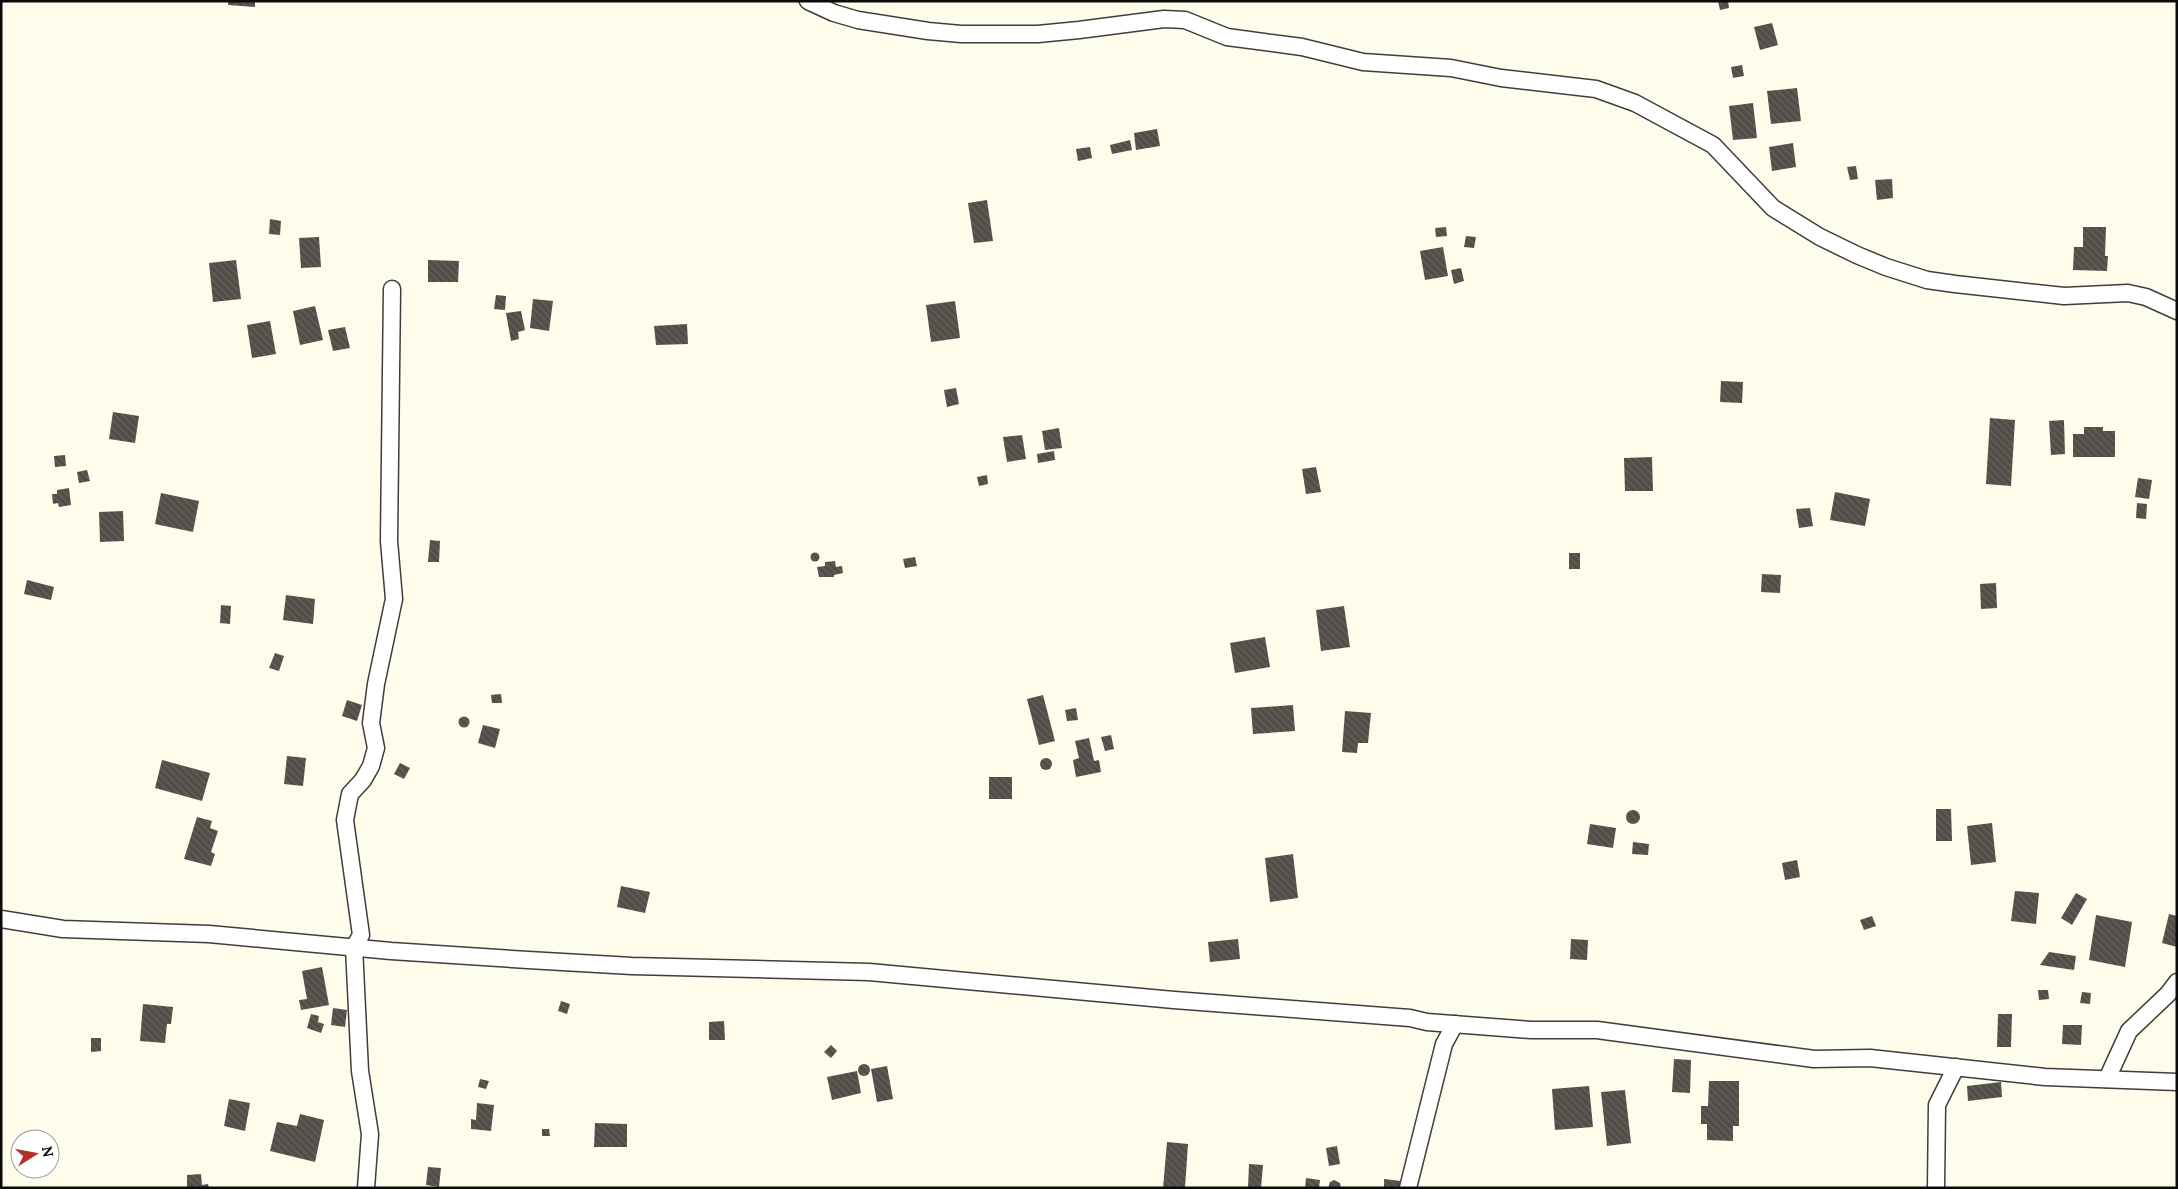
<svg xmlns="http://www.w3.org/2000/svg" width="2178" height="1189" font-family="Lora,serif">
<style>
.building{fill:url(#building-back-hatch)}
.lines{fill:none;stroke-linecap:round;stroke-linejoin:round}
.street-casing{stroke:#3e3e3e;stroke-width:19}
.street{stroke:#fff;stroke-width:16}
</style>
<defs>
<pattern id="building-back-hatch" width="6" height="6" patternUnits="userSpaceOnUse" patternTransform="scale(1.25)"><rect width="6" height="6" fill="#534d48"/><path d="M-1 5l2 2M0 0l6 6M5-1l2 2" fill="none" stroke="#67625e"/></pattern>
</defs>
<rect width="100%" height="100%" fill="#fefcea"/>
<g class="building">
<path d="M228 1H255V7L228 5Z"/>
<path d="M1718 1H1728L1729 8 1720 10Z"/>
<path d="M1772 23 1778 45 1760 50 1754 27Z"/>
<path d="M1742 65 1744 76 1733 78 1731 67Z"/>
<path d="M1797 88 1801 121 1771 124 1767 91Z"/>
<path d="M1753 103 1757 138 1733 140 1729 106Z"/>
<path d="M1157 129 1160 146 1136 150 1134 133Z"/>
<path d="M1130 140 1132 150 1112 154 1110 145Z"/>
<path d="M1793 143 1796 167 1772 171 1769 147Z"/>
<path d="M1090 147 1092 158 1078 161 1076 149Z"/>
<path d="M1856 166 1858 179 1850 180 1847 167Z"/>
<path d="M1892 179 1893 198 1877 200 1875 180Z"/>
<path d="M987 200 993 241 974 243 968 203Z"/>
<path d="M270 219 281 221 280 235 269 234Z"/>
<path d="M1446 227 1447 236 1436 237 1435 228Z"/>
<path d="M2083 227H2106L2105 256H2108L2107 271 2073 270 2074 247H2083Z"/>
<path d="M1466 236 1476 237 1474 248 1464 247Z"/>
<path d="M319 237 321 267 301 268 299 238Z"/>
<path d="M1443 247 1448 276 1425 280 1420 251Z"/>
<path d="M236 260 241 299 213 302 209 263Z"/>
<path d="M428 260 459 261 458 282H428Z"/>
<path d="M1461 268 1464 281 1454 284 1451 270Z"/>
<path d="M496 295 506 296 505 310 494 309Z"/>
<path d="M533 299 553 301 549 331 530 328Z"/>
<path d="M955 301 960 338 931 342 926 305Z"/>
<path d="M315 306 323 340 300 345 293 311Z"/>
<path d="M521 311 525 330 518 332 519 339 511 341 506 313Z"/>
<path d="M270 321 276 354 252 358 247 325Z"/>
<path d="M687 324 688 344 656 345 654 326Z"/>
<path d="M345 327 350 348 333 351 328 330Z"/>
<path d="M1721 381 1743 382 1742 403 1720 402Z"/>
<path d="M956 388 959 404 947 407 944 390Z"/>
<path d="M113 412 139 416 135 443 109 439Z"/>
<path d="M1990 418 2015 420 2011 486 1986 484Z"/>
<path d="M2064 420 2065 454 2051 455 2049 421Z"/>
<path d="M2084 427H2103V431H2115V457H2073V434H2084Z"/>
<path d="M1059 428 1062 448 1045 450 1042 431Z"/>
<path d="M1022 435 1026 459 1007 462 1003 437Z"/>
<path d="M1054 451 1055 460 1038 463 1037 454Z"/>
<path d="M65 455 66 466 55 467 54 456Z"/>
<path d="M1652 457 1653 491H1625L1624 458Z"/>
<path d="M1316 467 1321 492 1306 494 1302 469Z"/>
<path d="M87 470 90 481 79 483 77 472Z"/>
<path d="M987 475 988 484 979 486 977 477Z"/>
<path d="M2138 478 2152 480 2149 499 2135 497Z"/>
<path d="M69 488 71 505 59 507 58 503 53 504 52 494H57V490Z"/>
<path d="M1835 492 1870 499 1865 526 1830 520Z"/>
<path d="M161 493 199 501 193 532 155 524Z"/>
<path d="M2137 503 2147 504 2146 519 2136 518Z"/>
<path d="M1810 508 1813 526 1799 528 1796 509Z"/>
<path d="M123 511 124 541 100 542 99 512Z"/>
<path d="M430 540 440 541 439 562H428Z"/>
<circle cx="815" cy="557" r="4.5"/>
<rect x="1569" y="553" width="11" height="16"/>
<path d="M915 557 917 566 905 568 903 559Z"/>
<path d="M835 561 836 567 842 566 843 573 834 575V577H819L817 567 825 566V562Z"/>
<path d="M1762 574 1781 575 1780 593 1761 592Z"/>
<path d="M27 580 54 587 51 600 24 594Z"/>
<path d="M1996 583 1997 608 1981 609 1980 584Z"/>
<path d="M286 595 315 599 313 624 283 620Z"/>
<path d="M221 605 231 606 230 624 220 623Z"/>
<path d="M1344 606 1350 647 1321 651 1316 610Z"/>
<path d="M1265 637 1270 667 1235 673 1230 643Z"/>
<path d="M275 653 284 656 279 671 269 668Z"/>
<path d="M501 694 502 703H492L491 695Z"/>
<path d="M1043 695 1055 741 1039 745 1027 699Z"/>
<path d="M347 700 362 705 357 721 342 716Z"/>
<path d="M1293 705 1295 731 1253 734 1251 708Z"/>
<path d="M1076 708 1078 720 1067 721 1065 710Z"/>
<path d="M1345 711 1371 713 1368 743H1358L1357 753 1342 752Z"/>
<circle cx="464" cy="722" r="5.5"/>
<path d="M483 725 500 729 495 748 478 743Z"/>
<path d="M1111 735 1114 749 1105 751 1101 737Z"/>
<path d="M1089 738 1094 761 1099 760 1101 772 1076 777 1073 760 1079 758 1075 741Z"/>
<path d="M287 756 306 758 303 786 284 784Z"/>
<circle cx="1046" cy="764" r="6"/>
<path d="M162 760 210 773 202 801 155 788Z"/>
<path d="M400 763 410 768 404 779 394 774Z"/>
<rect x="989" y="777" width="23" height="22"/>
<path d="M1936 809H1951L1952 841H1936Z"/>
<circle cx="1633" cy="817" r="7"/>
<path d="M197 817 212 821 210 828 218 831 211 852 215 854 211 866 184 859Z"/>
<path d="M1992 823 1996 862 1971 865 1967 826Z"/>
<path d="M1590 824 1616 828 1613 848 1587 844Z"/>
<path d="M1633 842 1649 844 1648 855 1632 854Z"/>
<path d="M1293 854 1298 898 1270 902 1265 858Z"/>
<path d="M1797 860 1800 877 1785 880 1782 863Z"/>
<path d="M621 886 650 892 645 913 617 907Z"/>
<path d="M2015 891 2039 893 2036 924 2011 921Z"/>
<path d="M2076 893 2087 899 2072 925 2061 918Z"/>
<path d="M2169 914 2177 916V947L2162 943Z"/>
<path d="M2096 915 2132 922 2125 967 2089 960Z"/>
<path d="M1872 916 1876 926 1864 930 1860 920Z"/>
<path d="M1238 939 1240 959 1210 962 1208 942Z"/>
<path d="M1571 939 1588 940 1587 960 1570 959Z"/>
<path d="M2049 952 2076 956 2074 970 2040 965Z"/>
<path d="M322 967 329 1005 301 1010 299 1000 307 999 302 971Z"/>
<path d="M2038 990H2048L2049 999 2039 1000Z"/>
<path d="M2082 992 2091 993 2090 1004 2080 1003Z"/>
<path d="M561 1001 570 1004 567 1014 558 1011Z"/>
<path d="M143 1004 173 1007 171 1024H167L165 1043 140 1041Z"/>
<path d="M333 1008 347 1010 345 1027 331 1025Z"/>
<path d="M311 1014 319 1016 318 1022 324 1024 321 1033 307 1028Z"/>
<path d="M1998 1014H2012L2011 1047H1997Z"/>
<path d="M724 1021 725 1040H709V1022Z"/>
<path d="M2063 1025H2082L2081 1045 2062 1044Z"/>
<path d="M91 1038H101V1051L91 1052Z"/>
<path d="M831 1045 837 1051 831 1058 824 1052Z"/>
<path d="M1674 1059 1691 1060 1690 1093 1672 1092Z"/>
<circle cx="864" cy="1070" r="6"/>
<path d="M887 1066 893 1099 877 1102 871 1069Z"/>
<path d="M857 1071 861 1093 832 1100 827 1077Z"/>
<path d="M480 1079 489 1081 486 1089 478 1087Z"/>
<path d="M1709 1081H1739V1126H1733V1141L1707 1140V1124H1701V1106H1708Z"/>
<path d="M2001 1082 2002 1097 1968 1101 1967 1086Z"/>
<path d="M1589 1086 1593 1127 1555 1130 1552 1089Z"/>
<path d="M1625 1090 1631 1143 1607 1146 1601 1092Z"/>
<path d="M229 1099 250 1103 245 1131 224 1126Z"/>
<path d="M477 1103 494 1105 491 1131 471 1129V1119L476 1120Z"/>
<path d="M300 1114 324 1120 315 1162 270 1151 277 1122 297 1126Z"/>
<path d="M595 1123 627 1124V1147H594Z"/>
<path d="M542 1129H549L550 1136H542Z"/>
<path d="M1167 1142 1188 1144 1185 1188H1163Z"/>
<path d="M1337 1146 1340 1164 1329 1166 1326 1148Z"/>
<path d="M1249 1164 1263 1165 1261 1188H1248Z"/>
<path d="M428 1167 441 1168 439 1187 426 1185Z"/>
<path d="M201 1174 202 1185 208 1184 209 1188H187V1175Z"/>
<path d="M1306 1178 1320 1180 1319 1188H1305Z"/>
<path d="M1384 1179 1401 1181 1400 1188H1384Z"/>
<path d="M1334 1180 1340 1183 1341 1188H1328L1330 1182Z"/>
</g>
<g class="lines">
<defs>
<g id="street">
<path d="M808 1 834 13 858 20 928 31 961 34H1038L1079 30 1164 19 1185 20 1227 37 1302 47 1363 62 1451 68 1501 78 1596 89 1635 103 1713 145 1773 208 1820 237 1857 255 1886 267 1927 280 1955 284 2064 296 2128 293 2146 297 2177 311"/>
<path d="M1 919 63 929 209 934 391 951 528 960 632 966 869 972 1174 1000 1410 1018 1427 1022 1531 1030H1597L1814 1059 1870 1058 2045 1077 2177 1082"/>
<path d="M2107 1079 2129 1031 2168 994 2177 982"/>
<path d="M366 1188 370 1134 360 1071 354 947 361 935 345 820 350 794 363 780 371 766 376 748 371 723 376 684 394 599 389 541 392 289"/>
<path d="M1408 1188 1444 1044 1455 1024"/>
<path d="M1936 1188 1937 1105 1956 1067"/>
</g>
</defs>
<use href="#street" class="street-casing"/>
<use href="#street" class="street"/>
</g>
<rect width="2178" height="1189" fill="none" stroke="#0b0b0b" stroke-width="5"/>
<g transform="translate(35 1154) rotate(79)"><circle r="24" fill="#ffffff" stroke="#9d9d9d"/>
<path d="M0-4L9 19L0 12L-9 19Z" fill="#b52f29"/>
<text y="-8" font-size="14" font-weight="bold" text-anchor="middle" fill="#0b0b0b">N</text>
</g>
</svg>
